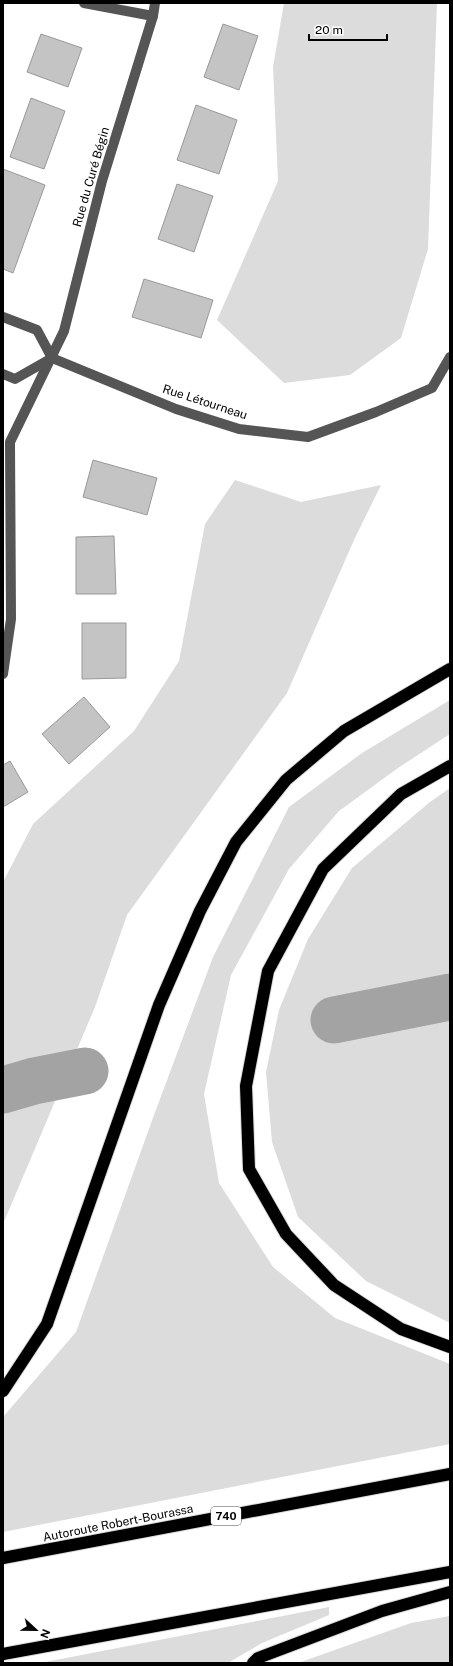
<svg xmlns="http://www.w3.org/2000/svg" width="453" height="1666" font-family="'Public Sans',sans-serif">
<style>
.green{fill:#dcdcdc}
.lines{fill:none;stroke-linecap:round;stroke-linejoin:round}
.river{stroke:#a3a3a3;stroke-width:47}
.building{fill:#c4c4c4;stroke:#999}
.highway-casing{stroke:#dbdbdb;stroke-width:14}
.minor{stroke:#555;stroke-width:10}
.highway{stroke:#000;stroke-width:12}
.labels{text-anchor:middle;stroke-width:3.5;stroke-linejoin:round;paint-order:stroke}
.shield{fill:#fff;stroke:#4c4c4c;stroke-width:1}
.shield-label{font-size:11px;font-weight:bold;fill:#000}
.street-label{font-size:12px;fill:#000;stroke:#fff}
</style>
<rect width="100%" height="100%" fill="#fff"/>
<g class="green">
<path d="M284 3H437L428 249 401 338 350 375 284 383 217 320 278 181 273 67Z"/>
<path d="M235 480 301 502 381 485 354 540 287 693 127 915 95 1007 3 1224V882L33 824 134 731 179 661 205 524Z"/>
<path d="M450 700V734L398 768 339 811 289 869 231 975 204 1094 219 1183 273 1267 335 1318 450 1364V1444L3 1532V1417L76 1332 154 1115 213 957 289 807 362 753Z"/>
<path d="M450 788V1323L366 1281 298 1217 272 1142 266 1072 279 1010 308 939 352 868 430 802Z"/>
<path d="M329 1607V1615L262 1643 228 1663H40Z"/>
<path d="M450 1616V1663H298L411 1623Z"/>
</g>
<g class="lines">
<g class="river">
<path d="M334 1020 450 997"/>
<path d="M3 1090 34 1081 85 1071"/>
</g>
</g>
<g class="building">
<path d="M223 24 258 36 239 90 204 77Z"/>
<path d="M41 34 82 48 68 87 27 72Z"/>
<path d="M31 98 65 111 44 169 10 157Z"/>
<path d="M196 105 237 120 219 174 177 160Z"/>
<path d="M3 169 45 185 13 273 3 269Z"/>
<path d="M177 184 213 196 194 252 158 239Z"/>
<path d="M144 279 213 300 201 338 132 317Z"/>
<path d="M93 460 157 478 147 515 83 497Z"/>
<path d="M114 536 116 594H76V537Z"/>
<path d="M82 623H126V678L82 679Z"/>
<path d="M84 697 110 727 69 764 42 734Z"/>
<path d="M10 761 28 792 3 807V765Z"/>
</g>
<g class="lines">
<defs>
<g id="highway">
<path d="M450 766 401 794 323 869 268 971 246 1086 249 1169 286 1234 334 1285 401 1329 450 1347"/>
<path d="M3 1391 47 1324 159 1005 200 911 236 842 286 780 344 731 450 669"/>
<path d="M3 1558 450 1474"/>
<path d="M3 1654 450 1572"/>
<path d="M253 1663 258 1658 382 1611 450 1592"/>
</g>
</defs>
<use href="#highway" class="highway-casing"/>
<g class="minor">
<path d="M84 3 153 16"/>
<path d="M3 317 37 330 52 358"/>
<path d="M52 358 176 409 239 429 308 437 376 412 432 388 450 357"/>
<path d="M3 374 15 379 52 358"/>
<path d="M3 674 11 619 10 442 64 331 102 181 153 16 155 3"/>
</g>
<use href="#highway" class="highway"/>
</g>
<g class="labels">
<rect class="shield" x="211" y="1507" width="30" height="18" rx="3"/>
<g class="shield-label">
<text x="226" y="1520">740</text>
</g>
<g class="street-label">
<text transform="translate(91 177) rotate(-74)" y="4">Rue du Curé Bégin</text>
<text transform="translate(205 402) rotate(18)" y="4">Rue Létourneau</text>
<text transform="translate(118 1523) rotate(-11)" y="4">Autoroute Robert-Bourassa</text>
</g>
</g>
<rect width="453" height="1666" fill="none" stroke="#000000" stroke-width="8"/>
<g transform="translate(36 1630) rotate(112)" stroke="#ffffff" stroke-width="3" paint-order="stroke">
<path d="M0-3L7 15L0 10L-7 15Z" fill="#000000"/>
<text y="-6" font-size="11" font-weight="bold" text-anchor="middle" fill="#000000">N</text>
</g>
<path d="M309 34v6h78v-6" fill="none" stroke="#000000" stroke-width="2"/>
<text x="315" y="34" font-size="12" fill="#000000" stroke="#ffffff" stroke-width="3" paint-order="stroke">20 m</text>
</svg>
